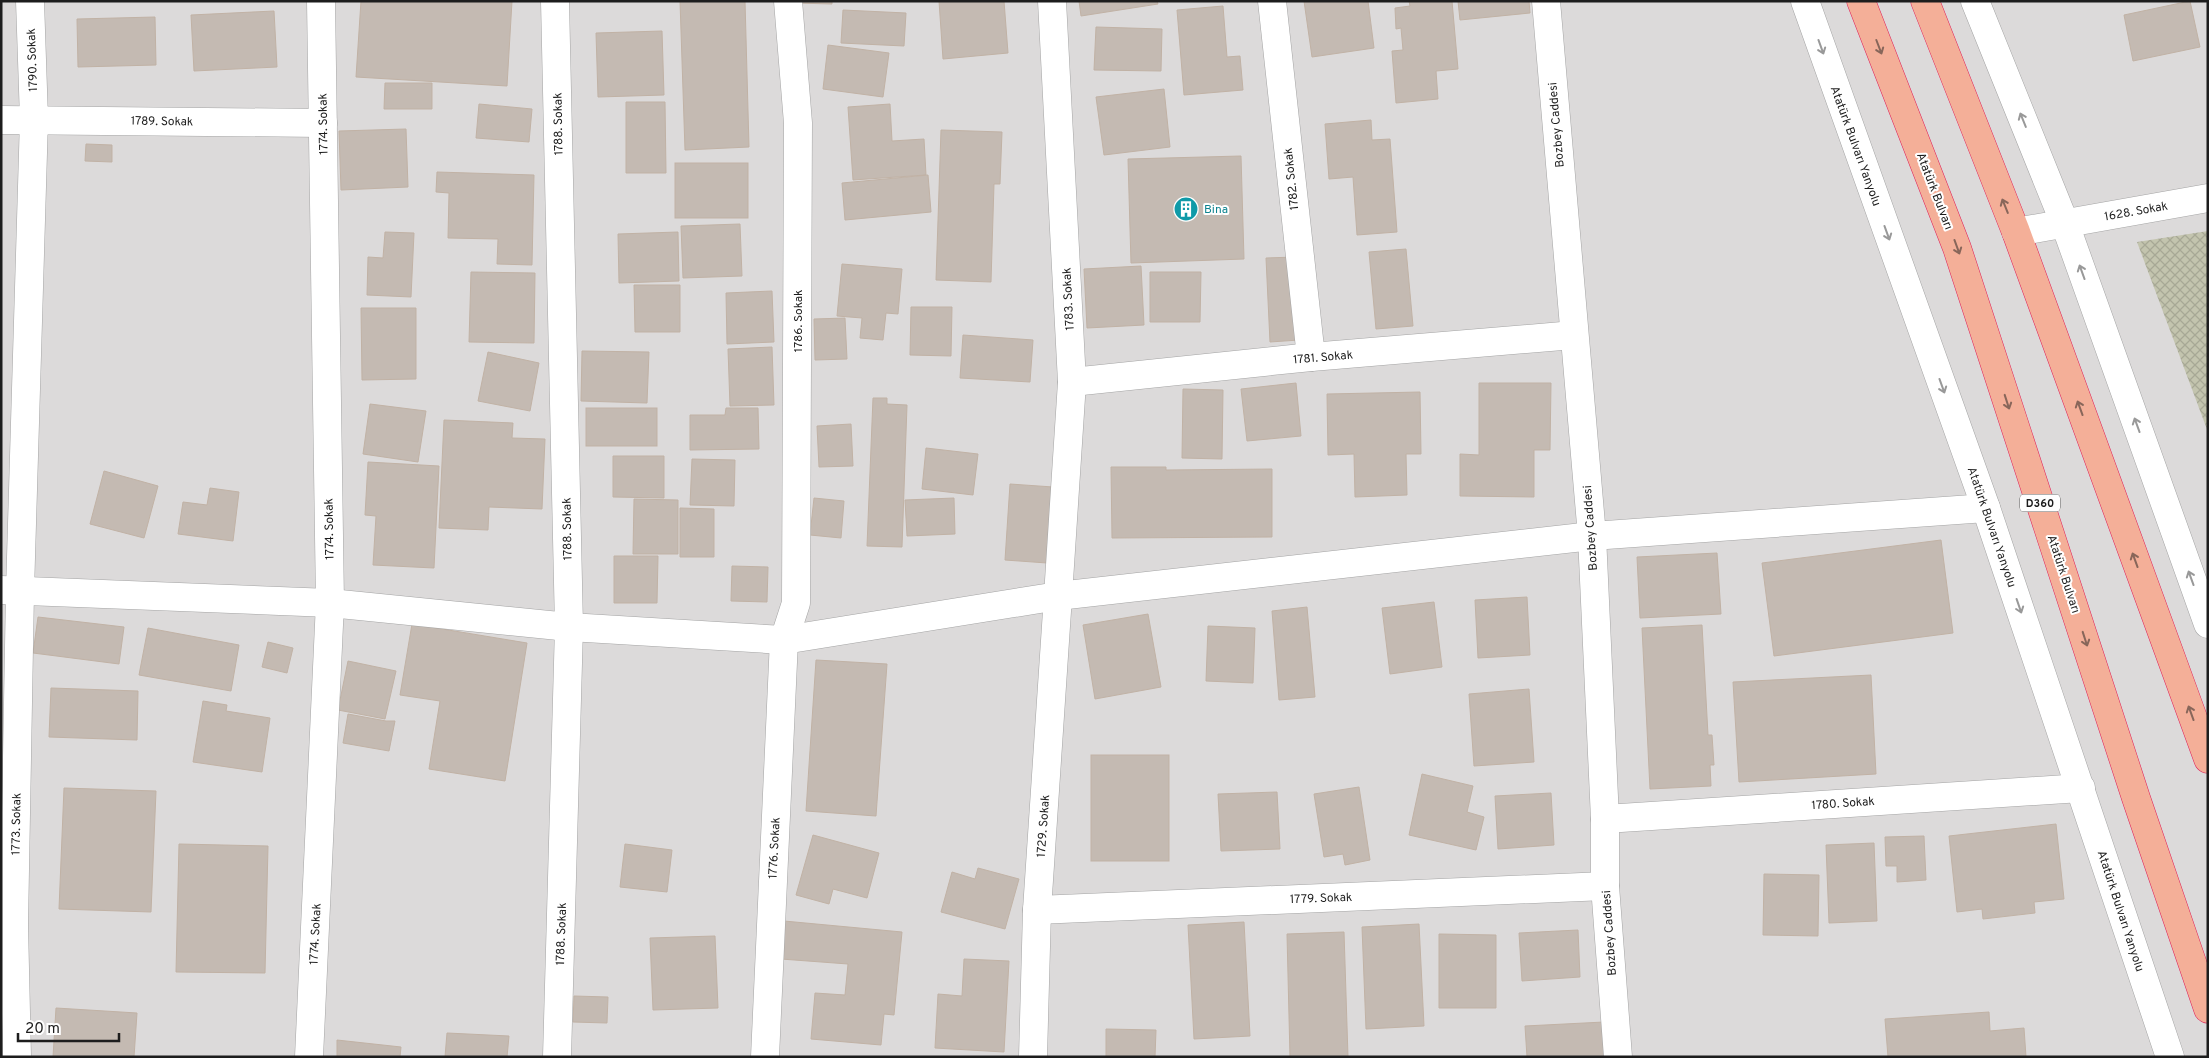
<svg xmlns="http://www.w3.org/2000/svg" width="2209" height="1058" font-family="Overpass,sans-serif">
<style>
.residential{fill:#dcdada}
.construction{fill:url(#construction-cross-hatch)}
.building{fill:#c4bab2;stroke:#c1b2a5}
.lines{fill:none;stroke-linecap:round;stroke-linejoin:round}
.minor-casing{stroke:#a4a4a4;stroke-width:29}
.tertiary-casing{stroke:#a4a4a4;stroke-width:29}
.trunk-casing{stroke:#de1f59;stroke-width:29}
.minor{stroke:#fff;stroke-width:28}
.tertiary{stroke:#fff;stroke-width:28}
.trunk{stroke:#f4af98;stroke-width:28}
.oneway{stroke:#999}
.oneway2{stroke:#88665a}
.labels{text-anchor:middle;stroke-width:4;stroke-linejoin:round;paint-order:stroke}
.shield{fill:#fff;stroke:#616161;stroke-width:1}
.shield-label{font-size:11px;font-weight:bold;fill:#1d1d1d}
.street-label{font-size:12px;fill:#1d1d1d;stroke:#fff}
.culture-label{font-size:12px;fill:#0d838f;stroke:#fff;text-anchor:start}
</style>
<defs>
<pattern id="construction-cross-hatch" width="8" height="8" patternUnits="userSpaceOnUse" patternTransform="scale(1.25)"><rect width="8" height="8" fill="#c3c4ae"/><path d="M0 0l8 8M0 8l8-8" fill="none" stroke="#a7a895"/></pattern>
</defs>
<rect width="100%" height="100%" fill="#efebe3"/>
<rect class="residential" x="1" y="1" width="2207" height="1056"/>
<path class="construction" d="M2208 231V432L2137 242Z"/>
<g class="building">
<path d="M361 1H512L507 86 356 77Z"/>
<path d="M680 1H745L749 147 685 150Z"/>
<path d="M796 1H832V4L796 3Z"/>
<path d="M939 1H1004L1008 53 943 59Z"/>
<path d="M1079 1H1157L1158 4 1081 16Z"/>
<path d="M1304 1H1368L1374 48 1312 57Z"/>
<path d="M1409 1H1452L1458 69 1436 71 1438 99 1396 103 1392 51 1403 50 1401 28 1396 29 1395 8 1410 6Z"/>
<path d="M1458 1H1529L1530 13 1460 20Z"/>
<path d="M2190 1 2200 47 2133 61 2124 15Z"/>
<path d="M1223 6 1227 57 1240 56 1243 90 1184 95 1177 10Z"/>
<path d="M843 10 906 13 904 46 841 43Z"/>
<path d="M274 11 277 67 194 71 191 15Z"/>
<path d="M155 17 156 65 78 67 77 19Z"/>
<path d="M1096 27 1162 29 1161 71 1094 70Z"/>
<path d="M662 31 664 95 598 97 596 33Z"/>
<path d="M828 45 889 53 883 97 823 89Z"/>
<path d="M385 83H432V109H384Z"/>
<path d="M1164 89 1170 147 1104 155 1096 97Z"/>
<path d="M626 102H665L666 173H626Z"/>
<path d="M479 104 532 109 529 142 476 138Z"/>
<path d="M890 104 892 141 924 139 926 175 853 180 848 107Z"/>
<path d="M1371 120 1372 140 1390 139 1397 232 1357 235 1353 177 1329 179 1325 124Z"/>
<path d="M406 129 408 187 341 190 339 131Z"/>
<path d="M941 130 1002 132 1000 184H994L991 282 936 280Z"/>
<path d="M86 144 112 145V162L85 161Z"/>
<path d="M1241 156 1244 259 1131 263 1128 159Z"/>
<rect x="675" y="163" width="73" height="55"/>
<path d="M437 172 534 175 532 265 497 264 498 239 448 238 449 193 436 192Z"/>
<path d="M928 175 931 212 845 220 842 183Z"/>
<path d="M740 224 742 276 683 278 681 226Z"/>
<path d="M385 232 414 233 411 297 367 295 368 257 383 258Z"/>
<path d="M678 232 679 281 619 283 618 234Z"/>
<path d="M1406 249 1413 326 1376 329 1369 252Z"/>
<path d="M1295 257 1299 340 1270 342 1266 258Z"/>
<path d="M842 264 902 269 898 314 886 313 883 340 860 338 862 318 837 316Z"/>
<path d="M1141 266 1144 325 1087 328 1084 269Z"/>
<path d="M471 272 535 273 534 343 469 342Z"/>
<path d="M1150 272H1201L1200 322H1150Z"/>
<path d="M634 285H680V332H635Z"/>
<path d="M772 291 774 342 727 344 726 293Z"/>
<path d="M911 307H952L951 356 910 355Z"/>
<path d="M361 308H416V379L362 380Z"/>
<path d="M845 318 847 359 815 360 814 319Z"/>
<path d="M963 335 1033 340 1030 382 960 378Z"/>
<path d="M772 347 774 405 730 406 728 349Z"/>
<path d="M582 351 649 352 647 403 581 401Z"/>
<path d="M488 352 539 363 530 411 478 401Z"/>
<path d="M1296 383 1301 436 1247 441 1241 389Z"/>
<path d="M1479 383H1551L1550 450H1534V497L1460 496V454L1479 455Z"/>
<path d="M1183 389 1223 390 1222 459 1182 458Z"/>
<path d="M1420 392 1421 454H1406L1407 495 1355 497 1354 454 1328 455 1327 394Z"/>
<path d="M873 398H887V404L907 405 902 547 867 546Z"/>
<path d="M370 404 426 411 418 462 363 454Z"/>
<rect x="586" y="408" width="71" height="38"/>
<path d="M726 408H758L759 449 690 450V415H725Z"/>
<path d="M444 420 513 423 512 438 545 439 542 509 489 507 488 530 439 528Z"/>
<path d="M851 424 853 466 819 467 817 426Z"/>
<path d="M926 448 978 454 973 495 922 489Z"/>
<path d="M613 456H664V498L613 497Z"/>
<path d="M692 459 735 460 734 506 690 505Z"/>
<path d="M368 462 439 466 434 568 373 565 376 516 365 515Z"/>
<path d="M1111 467H1166V470L1272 469V537L1112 538Z"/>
<path d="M104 471 158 486 144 538 90 524Z"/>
<path d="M1010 484 1053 487 1047 563 1005 560Z"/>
<path d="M210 488 239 492 233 541 178 534 183 502 207 505Z"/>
<path d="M814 498 844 501 841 538 810 535Z"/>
<path d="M954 498 955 534 907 536 905 500Z"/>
<path d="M634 499 678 500V554H633Z"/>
<path d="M680 508 714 509V557H680Z"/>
<path d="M1941 540 1953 633 1774 656 1762 563Z"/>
<path d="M1717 553 1721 614 1640 618 1637 557Z"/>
<path d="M614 556H658L657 603H614Z"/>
<path d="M732 566 768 567 767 602 731 601Z"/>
<path d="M1527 597 1530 655 1478 658 1475 600Z"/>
<path d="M1434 602 1442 667 1390 674 1382 608Z"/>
<path d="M1307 607 1315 697 1279 700 1272 611Z"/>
<path d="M1148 614 1161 687 1095 699 1083 625Z"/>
<path d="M38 617 124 627 119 664 33 653Z"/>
<path d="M412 624 527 643 505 781 429 769 440 701 400 695Z"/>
<path d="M1702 625 1708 735H1712L1714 765H1710L1711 786 1650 789 1642 628Z"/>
<path d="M1208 626 1255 628 1253 683 1206 681Z"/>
<path d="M148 628 239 645 231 691 139 675Z"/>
<path d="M268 642 293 648 287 673 262 667Z"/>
<path d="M816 660 887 664 876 816 806 811Z"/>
<path d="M348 661 396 671 385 719 338 710Z"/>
<path d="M1871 675 1876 774 1739 782 1733 682Z"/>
<path d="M51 688 138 691 137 740 49 737Z"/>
<path d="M1529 689 1534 762 1474 766 1469 694Z"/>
<path d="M203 701 227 705 226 711 270 718 262 772 193 762Z"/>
<path d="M348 714 386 721H395L389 751 343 743Z"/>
<rect x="1091" y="755" width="78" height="106"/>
<path d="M1422 774 1473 786 1467 812 1484 817 1476 850 1409 835Z"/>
<path d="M1359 787 1370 860 1345 865 1343 854 1324 857 1314 794Z"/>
<path d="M64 788 156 791 151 912 59 909Z"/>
<path d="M1277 792 1280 849 1221 851 1218 794Z"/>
<path d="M1551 793 1554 845 1498 849 1495 796Z"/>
<path d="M2056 824 2064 899 2034 902 2035 913 1983 919 1982 909 1957 912 1949 836Z"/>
<path d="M813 835 879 853 867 898 833 889 829 904 796 895Z"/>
<path d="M1924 836 1926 880 1897 882V866H1886L1885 837Z"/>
<path d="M1874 843 1877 921 1829 923 1826 845Z"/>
<path d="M179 844 268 846 265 973 176 972Z"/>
<path d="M625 844 672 850 667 892 620 887Z"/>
<path d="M978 868 1019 879 1005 929 941 912 952 872 975 879Z"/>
<path d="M1764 874 1819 875 1818 936 1763 935Z"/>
<path d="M784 921 902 932 894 1015 884 1014 881 1045 811 1039 815 993 845 995 848 964 781 959Z"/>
<path d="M1244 922 1250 1036 1194 1039 1188 925Z"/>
<path d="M1419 924 1424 1026 1366 1029 1362 927Z"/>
<path d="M1578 930 1580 977 1522 981 1519 933Z"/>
<path d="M1344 932 1348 1057H1290L1287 934Z"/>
<path d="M1439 934 1496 935V1008H1439Z"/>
<path d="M715 936 718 1008 653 1010 650 938Z"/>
<path d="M964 959 1009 961 1004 1052 935 1048 938 994 962 996Z"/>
<path d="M574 996 608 997 607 1023 573 1022Z"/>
<path d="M56 1008 137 1013 134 1057H53Z"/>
<path d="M1989 1012 1990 1031 2024 1028 2026 1057H1888L1885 1019Z"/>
<path d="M1604 1022 1606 1057H1527L1525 1026Z"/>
<path d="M1106 1029 1156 1030 1155 1057H1106Z"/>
<path d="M447 1033 509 1036 507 1057H445Z"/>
<path d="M337 1040 401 1047 400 1057H337Z"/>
</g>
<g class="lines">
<defs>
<g id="minor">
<path d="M555 1 569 627 557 1057"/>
<path d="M1052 1 1072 382 1058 596"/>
<path d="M1272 1 1311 357"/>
<path d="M1 120 323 123"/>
<path d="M2016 232 2208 198"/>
<path d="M1072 382 1311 357 1574 335"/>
<path d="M1 590 330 603 569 627 784 640 1058 596 1592 536 1986 508"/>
<path d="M1605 819 2081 788"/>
<path d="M1037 910 1605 886"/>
<path d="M17 1057 14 925 20 591 34 119 30 1"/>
<path d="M309 1057 330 603 321 1"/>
<path d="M765 1057 784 640 796 603 798 123 788 1"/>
</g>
<g id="tertiary">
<path d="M1546 1 1592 536 1605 819V886L1618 1057"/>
<path d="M1805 1 1986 508 2170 1057"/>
<path d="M1975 1 2065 224 2208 624"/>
<path d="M1033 1057 1037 910 1058 596"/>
</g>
<g id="trunk">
<path d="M1861 1 1957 248 2136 798 2208 1009"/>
<path d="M1925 1 2016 232 2208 759"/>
</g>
</defs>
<use href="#minor" class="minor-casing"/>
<use href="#tertiary" class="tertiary-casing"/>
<use href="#trunk" class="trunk-casing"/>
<use href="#minor" class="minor"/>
<use href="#tertiary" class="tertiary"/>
<use href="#trunk" class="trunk"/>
</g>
<defs><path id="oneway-shaft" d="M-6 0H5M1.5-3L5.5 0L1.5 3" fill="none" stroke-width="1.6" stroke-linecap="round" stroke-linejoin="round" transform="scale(1.25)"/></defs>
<g class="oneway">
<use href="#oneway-shaft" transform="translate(1821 47) rotate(70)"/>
<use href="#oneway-shaft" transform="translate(2023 120) rotate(-112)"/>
<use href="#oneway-shaft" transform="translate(1887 233) rotate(70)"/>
<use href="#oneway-shaft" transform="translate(2082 272) rotate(-110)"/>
<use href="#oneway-shaft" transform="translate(1942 386) rotate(70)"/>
<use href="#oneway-shaft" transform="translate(2137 425) rotate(-110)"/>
<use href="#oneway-shaft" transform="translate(2191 578) rotate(-110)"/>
<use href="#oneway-shaft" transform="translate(2019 606) rotate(71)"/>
</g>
<g class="oneway2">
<use href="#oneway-shaft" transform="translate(1879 47) rotate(69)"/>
<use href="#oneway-shaft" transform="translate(2005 206) rotate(-112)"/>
<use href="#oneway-shaft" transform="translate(1957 247) rotate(70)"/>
<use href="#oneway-shaft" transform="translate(2007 402) rotate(72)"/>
<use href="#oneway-shaft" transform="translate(2080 408) rotate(-110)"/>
<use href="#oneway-shaft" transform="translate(2135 560) rotate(-110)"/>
<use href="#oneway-shaft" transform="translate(2085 639) rotate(72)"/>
<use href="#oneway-shaft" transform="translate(2191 713) rotate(-110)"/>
</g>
<defs>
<symbol id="building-disc" viewBox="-11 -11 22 22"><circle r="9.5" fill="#0f9aa8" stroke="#fff"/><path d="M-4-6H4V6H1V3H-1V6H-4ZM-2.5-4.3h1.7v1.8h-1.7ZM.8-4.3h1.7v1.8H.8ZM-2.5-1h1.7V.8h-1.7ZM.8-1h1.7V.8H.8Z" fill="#fff"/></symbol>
</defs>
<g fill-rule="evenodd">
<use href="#building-disc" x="1172" y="195" width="28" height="28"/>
</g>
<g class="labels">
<rect class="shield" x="2020" y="494.5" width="40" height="17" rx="4"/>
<g class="shield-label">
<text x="2040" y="507">D360</text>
</g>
<g class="street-label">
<text transform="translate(32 60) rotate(-92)" y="4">1790. Sokak</text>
<text transform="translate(162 121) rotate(1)" y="4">1789. Sokak</text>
<text transform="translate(323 124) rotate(-91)" y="4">1774. Sokak</text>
<text transform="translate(558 124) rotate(-91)" y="4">1788. Sokak</text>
<text transform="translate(1556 125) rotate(-95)" y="4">Bozbey Caddesi</text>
<text transform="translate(1856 146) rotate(70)" y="4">Atatürk Bulvarı Yanyolu</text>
<text transform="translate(1291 179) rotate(-96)" y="4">1782. Sokak</text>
<text transform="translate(1935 191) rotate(69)" y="4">Atatürk Bulvarı</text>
<text transform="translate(2136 211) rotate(-10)" y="4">1628. Sokak</text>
<text transform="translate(1068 299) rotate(-93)" y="4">1783. Sokak</text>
<text transform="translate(798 321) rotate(-90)" y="4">1786. Sokak</text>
<text transform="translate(1323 357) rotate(-5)" y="4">1781. Sokak</text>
<text transform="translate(1992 527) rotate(71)" y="4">Atatürk Bulvarı Yanyolu</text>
<text transform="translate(1590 528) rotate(-94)" y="4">Bozbey Caddesi</text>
<text transform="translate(329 529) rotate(-91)" y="4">1774. Sokak</text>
<text transform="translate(567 529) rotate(-91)" y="4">1788. Sokak</text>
<text transform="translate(2064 574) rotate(72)" y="4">Atatürk Bulvarı</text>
<text transform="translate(1843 803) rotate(-4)" y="4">1780. Sokak</text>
<text transform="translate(16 824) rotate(-89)" y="4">1773. Sokak</text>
<text transform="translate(1043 826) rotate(-86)" y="4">1729. Sokak</text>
<text transform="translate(774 848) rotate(-87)" y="4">1776. Sokak</text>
<text transform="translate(1321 898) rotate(-2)" y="4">1779. Sokak</text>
<text transform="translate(2121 911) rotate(72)" y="4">Atatürk Bulvarı Yanyolu</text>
<text transform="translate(1609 933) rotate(-94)" y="4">Bozbey Caddesi</text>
<text transform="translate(315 934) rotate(-87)" y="4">1774. Sokak</text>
<text transform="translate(561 934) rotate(-88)" y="4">1788. Sokak</text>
</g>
<g class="culture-label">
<text x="1204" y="213">Bina</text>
</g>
</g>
<rect width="2209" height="1058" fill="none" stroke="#1d1d1d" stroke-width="5"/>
<path d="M18 1033v8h101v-8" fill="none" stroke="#1d1d1d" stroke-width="2.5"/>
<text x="25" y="1033" font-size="15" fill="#1d1d1d" stroke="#ffffff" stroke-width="4" paint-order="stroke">20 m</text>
</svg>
